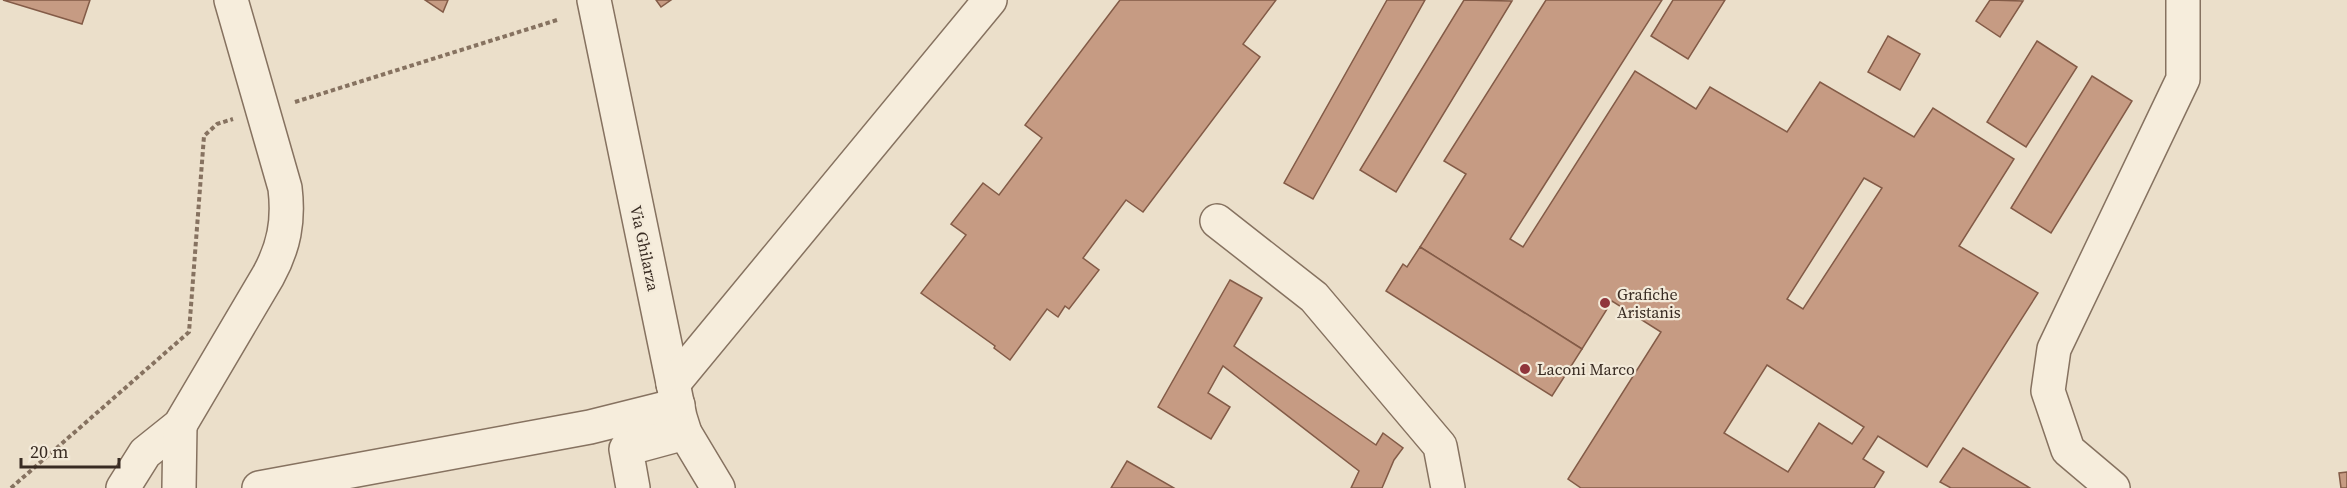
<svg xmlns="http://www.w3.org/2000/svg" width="2347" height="488" font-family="'Source Serif 4',serif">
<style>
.building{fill:#c69b83;stroke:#835b47;stroke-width:1.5;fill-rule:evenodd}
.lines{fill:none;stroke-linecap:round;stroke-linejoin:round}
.minor-casing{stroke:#867260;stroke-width:36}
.path{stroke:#867260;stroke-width:4;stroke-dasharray:4.5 3;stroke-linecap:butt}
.minor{stroke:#f6eddc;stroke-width:33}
.poi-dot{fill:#90353b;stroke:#f3ead9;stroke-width:2}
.labels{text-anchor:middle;stroke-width:4.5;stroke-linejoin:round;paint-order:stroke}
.street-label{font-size:16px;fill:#382b22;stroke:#f3ead9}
.poi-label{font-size:16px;fill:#382b22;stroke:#f3ead9;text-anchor:start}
</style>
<rect width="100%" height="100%" fill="#ebdfca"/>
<g class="building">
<path d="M3 0H90L82 24Z"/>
<path d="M425 0H448L443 12Z"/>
<path d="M656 0H671L661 7Z"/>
<path d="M1120 0H1276L1243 44 1260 57 1143 212 1126 200 1083 258 1099 270 1069 309 1065 306 1058 317 1047 309 1010 360 994 348 995 346 921 293 966 235 951 224 983 183 999 195 1042 138 1025 125Z"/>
<path d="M1387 0H1425L1313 199 1284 183Z"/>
<path d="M1464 0 1512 1 1396 192 1360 170Z"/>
<path d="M1546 0H1662L1510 239 1523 247 1635 71 1696 109 1710 87 1787 132 1820 82 1914 137 1933 108 2014 159 1959 246 2038 293 1927 467 1878 436 1863 459 1884 472 1874 488H1581L1568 479 1661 332 1612 301 1582 349 1420 247 1466 174 1444 161ZM1864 178 1882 188 1803 309 1787 299ZM1767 365 1864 427 1852 444 1819 423 1788 472 1724 433Z"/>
<path d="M1673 0H1725L1688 59 1651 36Z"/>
<path d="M1990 0 2023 1 2000 37 1976 21Z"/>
<path d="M1888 36 1920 54 1900 90 1868 72Z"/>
<path d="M2037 41 2077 67 2026 147 1987 122Z"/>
<path d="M2092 76 2132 101 2051 233 2011 208Z"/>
<path d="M1420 247 1582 349 1552 396 1386 291 1403 264 1407 267Z"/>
<path d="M1230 280 1262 298 1234 346 1376 445 1383 433 1403 448 1394 460 1382 488H1351L1359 471 1223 366 1208 393 1230 407 1211 439 1158 407Z"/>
<path d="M1963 448 2030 488H1951L1940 482Z"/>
<path d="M1127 461 1174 488H1111Z"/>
<path d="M2347 472V488H2341L2339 473Z"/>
</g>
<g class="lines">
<defs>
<g id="minor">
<path d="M594 0 680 417 685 433 718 488"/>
<path d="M1217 221 1314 297 1440 446 1448 488"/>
<path d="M673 384 990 0"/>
<path d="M123 488 145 453 180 425 268 276C284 247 289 221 285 188L231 0"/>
<path d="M179 488 180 425"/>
<path d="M259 488 590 427 678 405"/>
<path d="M633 488 626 449 685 433"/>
<path d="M2113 488 2068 450 2048 391 2054 349 2183 79V0"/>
</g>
</defs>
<use href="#minor" class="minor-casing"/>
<g class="path">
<path d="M295 102 557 20"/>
<path d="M11 488 189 332 204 136 217 124 233 119"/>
</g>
<use href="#minor" class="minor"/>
</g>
<g class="poi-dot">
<circle cx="1605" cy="303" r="6"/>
<circle cx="1525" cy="369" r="6"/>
</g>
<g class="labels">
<g class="street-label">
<text transform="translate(645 248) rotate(78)" y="6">Via Ghilarza</text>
</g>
<g class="poi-label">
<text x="1617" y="300">Grafiche<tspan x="1617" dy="18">Aristanis</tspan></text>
<text x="1537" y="375">Laconi Marco</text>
</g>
</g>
<path d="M21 458v9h98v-9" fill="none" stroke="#382b22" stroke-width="3"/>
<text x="30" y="458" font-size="18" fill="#382b22" stroke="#f3ead9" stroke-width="4.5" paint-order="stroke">20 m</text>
</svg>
